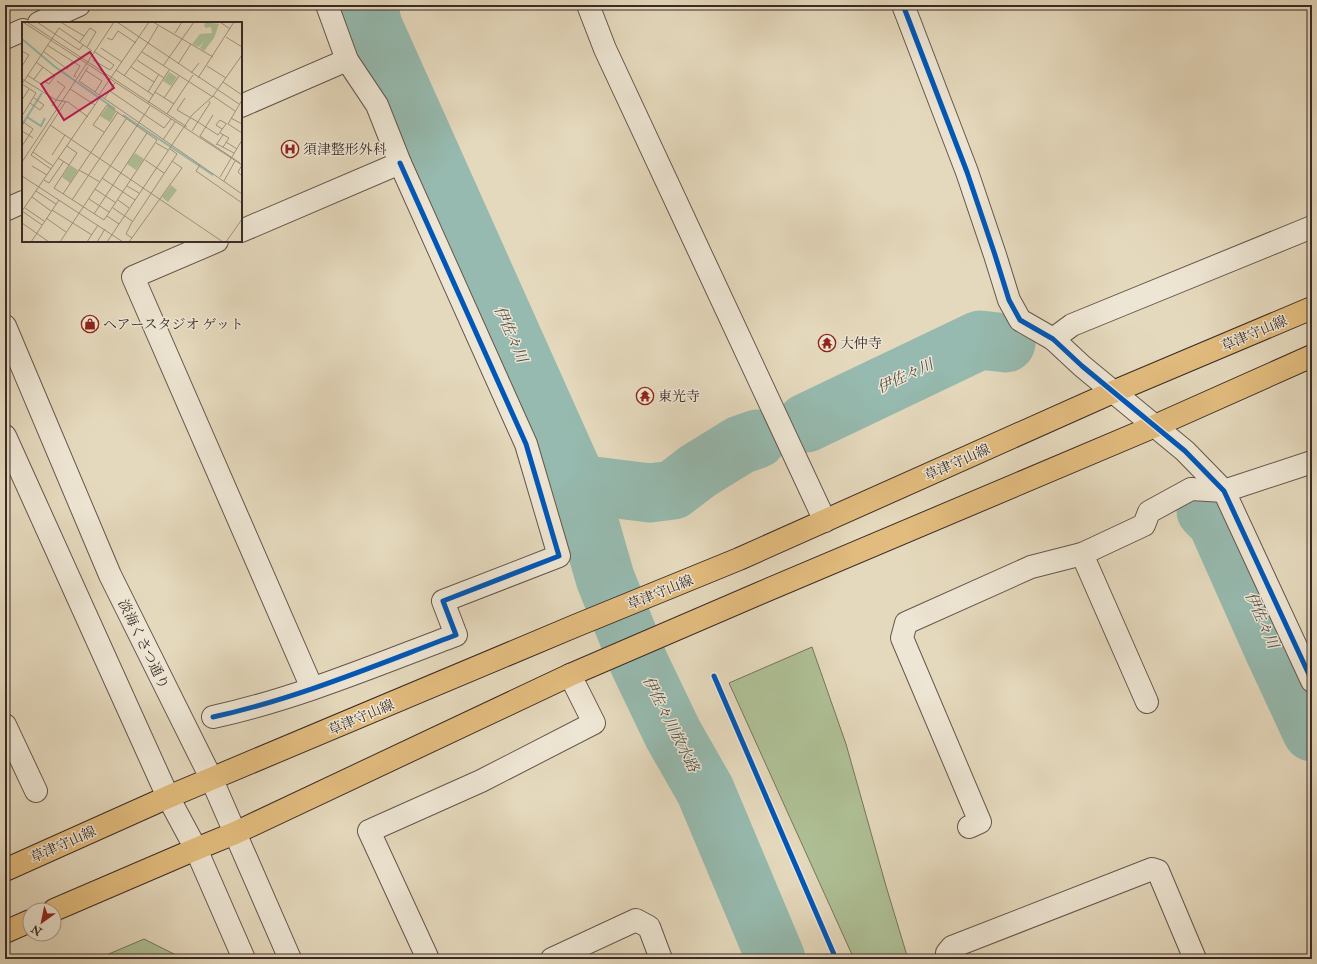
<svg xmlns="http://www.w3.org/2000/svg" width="1317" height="964" font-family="'IM FELL Double Pica','Noto Serif JP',serif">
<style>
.green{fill:#afc096;stroke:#74765e}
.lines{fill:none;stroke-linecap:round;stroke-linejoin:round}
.river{stroke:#96baaf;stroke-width:59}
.minor-casing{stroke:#65564c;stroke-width:24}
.major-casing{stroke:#3a2b26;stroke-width:24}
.minor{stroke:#eee6d4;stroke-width:22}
.major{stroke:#e2bc7e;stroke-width:22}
.cycleway-casing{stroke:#eee6d4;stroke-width:8}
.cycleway{stroke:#0057b8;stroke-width:5}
.labels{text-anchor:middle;stroke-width:3;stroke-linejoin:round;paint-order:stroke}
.poi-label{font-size:14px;fill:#3a2b26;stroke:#eee6d4;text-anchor:start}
.street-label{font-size:14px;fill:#3a2b26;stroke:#eee6d4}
.water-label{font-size:15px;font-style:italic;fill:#514f48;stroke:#eee6d4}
.inset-river{fill:none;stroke:#96baaf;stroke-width:2}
.inset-road{fill:none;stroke:#a19381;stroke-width:1}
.view{fill:#c2185b;fill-opacity:0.15;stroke:#c2185b;stroke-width:2}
.inset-edge{fill:none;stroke:#3a2b26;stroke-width:2}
</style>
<rect width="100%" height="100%" fill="#e5d9bd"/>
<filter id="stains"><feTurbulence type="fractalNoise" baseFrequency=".005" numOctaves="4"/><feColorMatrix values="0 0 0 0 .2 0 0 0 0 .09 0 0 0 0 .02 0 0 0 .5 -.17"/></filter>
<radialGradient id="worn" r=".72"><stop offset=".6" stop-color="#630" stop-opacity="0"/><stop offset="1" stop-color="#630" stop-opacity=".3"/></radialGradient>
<g class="green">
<path d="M812 647 846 744 886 886 908 959H854L729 683Z"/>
<path d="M144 939 184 959H97Z"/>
</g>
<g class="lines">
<g class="river">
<path d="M368 5 373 26 578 484 605 578 639 663 673 734 705 790 776 959"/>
<path d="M806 423 980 340 1006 343"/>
<path d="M578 484 650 493 673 490 698 471 740 445 757 439"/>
<path d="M1206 511 1217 522 1273 648 1312 732"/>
</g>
<defs>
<g id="minor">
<path d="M588 5 605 49 825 521"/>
<path d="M903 5 967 172 995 255 1009 300 1020 320 1053 339 1082 366 1185 451 1224 491 1312 681"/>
<path d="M39 23 79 5"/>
<path d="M5 38 23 30"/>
<path d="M241 106 347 60"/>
<path d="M5 210 23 202"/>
<path d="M241 231 400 163 377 105 347 60 327 5"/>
<path d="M217 241 133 277 312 688"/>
<path d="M5 326 110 575 212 780 290 959"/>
<path d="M1053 339 1072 325 1312 227"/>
<path d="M5 436 168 797 196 849 244 959"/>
<path d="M1082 554 1147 702"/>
<path d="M213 717C296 699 376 665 456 635L443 601 559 556 526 444 400 163"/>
<path d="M5 725 36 791"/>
<path d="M969 827 980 822 902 638 906 623 1031 567 1082 554 1144 525 1149 512 1191 489 1224 491 1312 462"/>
<path d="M428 959 369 831 481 781 594 723 570 675"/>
<path d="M552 959 636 920 649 927 661 959"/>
<path d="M949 959 947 953 952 947 1152 869 1158 871 1195 959"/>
</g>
<g id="major">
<path d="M5 870 168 797 575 626 739 559 1113 392 1312 308"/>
<path d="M54 910 196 849 235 833 570 675 758 594 1155 426 1312 356"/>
<path d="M5 932 30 921"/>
</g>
</defs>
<use href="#minor" class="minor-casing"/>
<use href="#major" class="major-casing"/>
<use href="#minor" class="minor"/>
<use href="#major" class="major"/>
<defs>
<g id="cycleway">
<path d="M903 5 967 172 995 255 1009 300 1020 320 1053 339 1082 366 1185 451 1224 491 1312 681"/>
<path d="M714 676 836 959"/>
<path d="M213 717C296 699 376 665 456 635L443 601 559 556 526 444 400 163"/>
</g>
</defs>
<use href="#cycleway" class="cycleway-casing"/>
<use href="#cycleway" class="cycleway"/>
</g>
<defs>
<symbol id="hospital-ring" viewBox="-11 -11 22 22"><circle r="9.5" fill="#eee6d4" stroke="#8f2418" stroke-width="1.5"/><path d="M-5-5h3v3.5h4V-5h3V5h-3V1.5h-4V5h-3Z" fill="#8f2418"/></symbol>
<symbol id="shop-ring" viewBox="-11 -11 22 22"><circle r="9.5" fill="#eee6d4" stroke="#8f2418" stroke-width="1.5"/><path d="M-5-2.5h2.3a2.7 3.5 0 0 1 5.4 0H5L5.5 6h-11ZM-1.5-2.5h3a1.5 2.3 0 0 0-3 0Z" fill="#8f2418"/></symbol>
<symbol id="temple-ring" viewBox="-11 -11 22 22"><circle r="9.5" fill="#eee6d4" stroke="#8f2418" stroke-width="1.5"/><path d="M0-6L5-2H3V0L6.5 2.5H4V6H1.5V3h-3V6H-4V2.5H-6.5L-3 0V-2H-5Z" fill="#8f2418"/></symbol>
</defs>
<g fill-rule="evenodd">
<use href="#hospital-ring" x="280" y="139" width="20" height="20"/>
<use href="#shop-ring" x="80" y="314" width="20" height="20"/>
<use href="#temple-ring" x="817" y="333" width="20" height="20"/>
<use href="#temple-ring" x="635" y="386" width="20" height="20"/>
</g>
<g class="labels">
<g class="poi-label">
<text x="303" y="154">須津整形外科</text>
<text x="103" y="329">ヘアースタジオ ゲット</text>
<text x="840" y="348">大仲寺</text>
<text x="658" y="401">東光寺</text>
</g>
<g class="street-label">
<text transform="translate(1254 333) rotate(-23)" y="5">草津守山線</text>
<text transform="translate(957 462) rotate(-24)" y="5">草津守山線</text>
<text transform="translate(660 592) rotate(-22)" y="5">草津守山線</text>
<text transform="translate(144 644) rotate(64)" y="5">淡海くさつ通り</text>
<text transform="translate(361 717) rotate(-23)" y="5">草津守山線</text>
<text transform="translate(63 844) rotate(-24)" y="5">草津守山線</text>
</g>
<g class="water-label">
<text transform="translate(511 334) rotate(66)" y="5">伊佐々川</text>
<text transform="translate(905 376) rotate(-25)" y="5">伊佐々川</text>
<text transform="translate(1262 620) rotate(66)" y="5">伊佐々川</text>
<text transform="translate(671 724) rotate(63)" y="5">伊佐々川放水路</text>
</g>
</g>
<g transform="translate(22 22)">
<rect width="220" height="220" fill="#e5d9bd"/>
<path d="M183 0 197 2 192 16 182 29 178 26 182 19 177 25 170 22 178 12 190 11 189 5 184 6 182 4ZM147 50 155 55 149 64 141 59ZM86 84 94 90 88 100 78 94ZM113 131 122 137 114 148 105 142ZM48 143 56 148 48 161 40 155ZM149 163 155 168 146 180 140 175Z" fill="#afc096"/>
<path class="inset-river" d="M0 17 32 44 93 87M101 93 191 153M5 95 19 104 23 96M0 103 20 71"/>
<path class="inset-road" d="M1 0 220 143M5 0 165 105M15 0 57 28 61 23M95 0 217 82M131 0 191 35M198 0 208 7M40 1 62 14M153 11 160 0M204 15 220 25M85 16 90 18 96 9 114 21M57 21 68 6 74 10 65 25M126 21 136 4M25 23 58 44 52 54 54 55M79 26 100 40M0 29 7 33 0 44M21 29 45 47 50 40M120 30 191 75M71 38 88 48 92 43 73 30M115 38 142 56M156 42 169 22M141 44 172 0M185 44 204 56M66 45 57 59 73 70M109 45 132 60M63 48 80 59 73 70 220 172M94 48 131 73M169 51 177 41M5 53 19 62 22 59 27 62 33 54 14 40M102 54 126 21M176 56 212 0M0 57 34 78 46 80 66 95M12 57 21 45M201 60 220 73M0 62 37 6 70 29M0 62 14 71 0 94M48 67 73 83M88 69 142 106 149 97M126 70 137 52M133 70 152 82M77 73 127 0M191 74 213 89M142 76 157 54M163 76 155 88 176 100M82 77 93 61M0 78 7 67M220 78 206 102 220 111M8 81 18 88 22 83 12 76M126 81 147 48M30 84 43 65 35 59M145 92 171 53M209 96 220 102M0 99 11 107 0 124M176 100 196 113 204 102M28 103 201 220M200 107 194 103 198 98 205 102M0 109 11 116M170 109 188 81 187 79M198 111 207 116 201 125M178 114 218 141M178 114 191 93M141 118 153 100M204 120 215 127M134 121 146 128M195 122 212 131M194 123 201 113M45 124 55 131 32 166 82 198 135 118 85 83 71 103 82 110M11 130 31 144M30 133 43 113M36 136 47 143M123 138 142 151M0 140 92 0M178 143 174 149 220 181M220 143 216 150 220 154M10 144 25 153M29 147 9 133 44 79M57 148 78 160M0 154 101 220M198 155 220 118M80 156 101 170M22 158 27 161 42 139M202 159 213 139M105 164 117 171M73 167 94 181M14 169 34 182M101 170 113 178M41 172 96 90M10 175 29 189M67 177 87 190M50 178 104 97M96 178 107 186M3 186 22 199M91 186 110 199M30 188 70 213M0 189 79 74M0 189 20 203M72 192 125 111M85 194 97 202M24 196 44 210M0 201 27 220M110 216 104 212 109 202 155 132 147 126M9 220 37 178M38 220 128 84M65 220 76 203M75 220 83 207M85 220 170 93 191 74 220 33M107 220 160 146 150 139M204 220 220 197"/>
<path class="view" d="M68 30 92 66 42 98 19 62Z"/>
<rect width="220" height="220" class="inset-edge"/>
</g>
<rect width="1317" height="964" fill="none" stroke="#e5d9bd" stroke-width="20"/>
<rect x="6" y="6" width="1305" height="952" fill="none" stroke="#3a2b26" stroke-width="2"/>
<rect x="10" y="10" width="1297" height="944" fill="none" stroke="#3a2b26"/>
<g transform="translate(42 922) rotate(213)"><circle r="19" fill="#eee6d4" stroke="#a69b8e"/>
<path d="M0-3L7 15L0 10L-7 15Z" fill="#8f2418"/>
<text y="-6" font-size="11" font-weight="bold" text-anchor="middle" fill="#3a2b26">N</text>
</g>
<rect width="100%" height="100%" filter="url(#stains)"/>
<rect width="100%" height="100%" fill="url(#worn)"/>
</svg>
